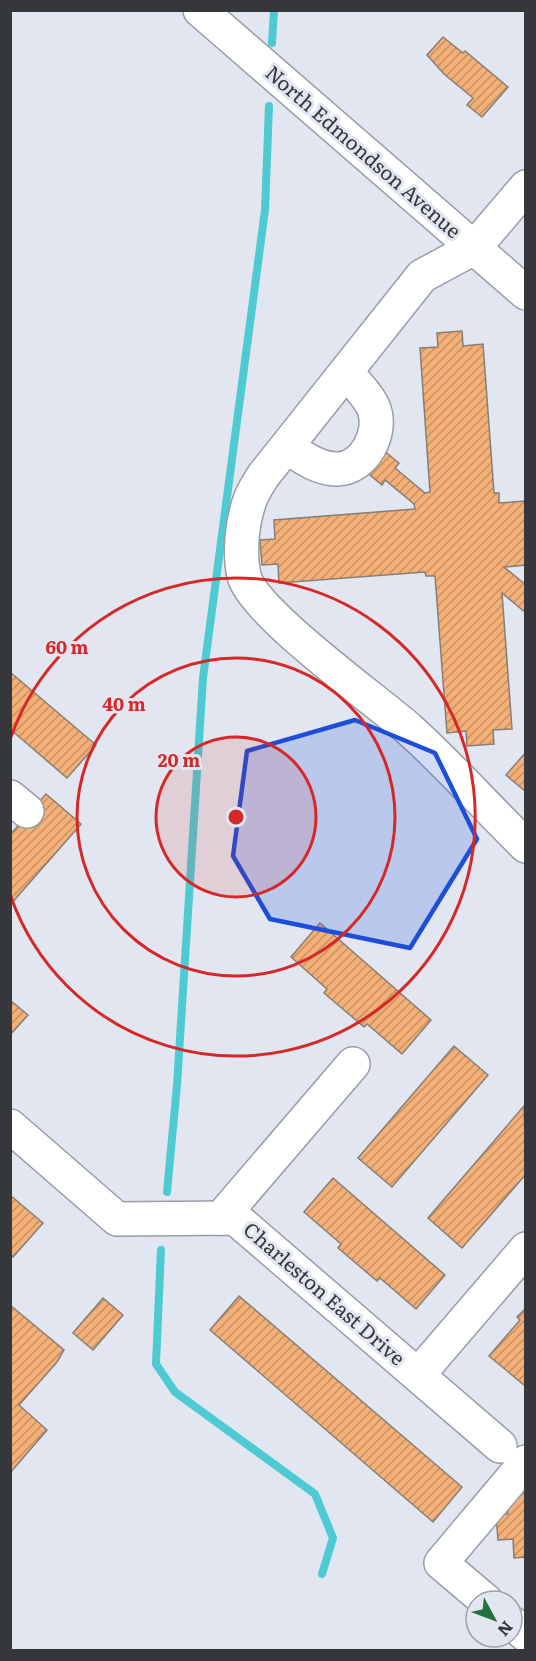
<svg xmlns="http://www.w3.org/2000/svg" width="536" height="1661" font-family="Literata,serif">
<style>
.lines{fill:none;stroke-linecap:round;stroke-linejoin:round}
.stream{stroke:#4ecad4;stroke-width:8}
.building{fill:url(#building-hatch);stroke:#867e77;stroke-width:1.5}
.minor-casing{stroke:#999da6;stroke-width:36}
.minor{stroke:#fff;stroke-width:33}
.marked{fill:#1d4ed8;fill-opacity:0.2;stroke:#1d4ed8;stroke-width:4.5;stroke-linejoin:round}
.ring{fill:none;stroke:#d62828;stroke-width:3}
.labels{text-anchor:middle;stroke-width:6;stroke-linejoin:round;paint-order:stroke}
.street-label{font-size:20px;fill:#35373b;stroke:#e2e6f0}
.centre{fill:#d62828;stroke:#e2e6f0;stroke-width:3}
.ring-label{font-size:18px;text-anchor:middle;font-weight:bold;fill:#d62828;stroke:#e2e6f0;stroke-width:6;stroke-linejoin:round;paint-order:stroke}
</style>
<defs>
<pattern id="building-hatch" width="6" height="6" patternUnits="userSpaceOnUse" patternTransform="scale(1.5)"><rect width="6" height="6" fill="#f4b076"/><path d="M-1 1l2-2M0 6l6-6M5 7l2-2" fill="none" stroke="#c69062"/></pattern>
</defs>
<rect width="100%" height="100%" fill="#e2e6f0"/>
<g class="lines">
<g class="stream">
<path d="M272 43 274 10"/>
<path d="M167 1192 177 1085 203 678 265 210 269 106"/>
<path d="M161 1250 156 1364 175 1392 315 1494 333 1538 322 1574"/>
</g>
</g>
<g class="building">
<path d="M443 37 463 53 465 51 508 87 482 117 467 105 473 98 444 74 427 55Z"/>
<path d="M462 331 463 346 483 344 494 493H499V503L526 501V565L504 567 526 585V613L502 593 512 729 493 730 494 744 467 746 466 731 447 733 435 576H426L425 572 279 583 278 564 262 565 260 540 275 539 274 520 415 509 414 504 385 480 382 485 364 470 382 449 399 463 395 468 425 493 430 492 420 348 438 347 437 333Z"/>
<path d="M10 672 96 745 67 778 10 729Z"/>
<path d="M526 752V792L506 775Z"/>
<path d="M46 794 81 824 10 905V835Z"/>
<path d="M320 923 431 1020 402 1054 367 1024 364 1027 324 993 327 989 291 957Z"/>
<path d="M10 1000 28 1015 10 1035Z"/>
<path d="M454 1046 488 1075 392 1187 358 1158Z"/>
<path d="M524 1106 526 1174 462 1248 428 1218Z"/>
<path d="M333 1178 445 1275 416 1309 380 1278 377 1281 338 1248 341 1244 304 1212Z"/>
<path d="M10 1195 43 1223 13 1257 10 1255Z"/>
<path d="M239 1296 462 1487 433 1522 210 1330Z"/>
<path d="M103 1298 123 1315 93 1350 73 1333Z"/>
<path d="M10 1305 64 1350 57 1362 19 1405 47 1430 10 1473Z"/>
<path d="M526 1308V1383L524 1385 489 1356 520 1320 517 1317Z"/>
<path d="M526 1493V1557L514 1558 513 1539 498 1540 496 1515 508 1514 507 1494Z"/>
</g>
<g class="lines">
<defs>
<g id="minor">
<path d="M200 10 526 293"/>
<path d="M526 187 474 248 422 276 263 476C259 483 253 491 250 500 242 522 239 553 244 576 254 613 376 700 410 730 450 766 487 808 526 846"/>
<path d="M287 447C302 457 318 469 337 469 364 469 383 433 374 409 369 396 355 383 346 372"/>
<path d="M10 797 27 811"/>
<path d="M10 1126 117 1219 235 1218 500 1446"/>
<path d="M221 1218 353 1064"/>
<path d="M418 1375 526 1249"/>
<path d="M486 1601 441 1563 526 1462"/>
<path d="M512 1623 526 1635"/>
</g>
</defs>
<use href="#minor" class="minor-casing"/>
<use href="#minor" class="minor"/>
</g>
<path class="marked" d="M355 720 435 753 477 839 410 948 270 919 233 856 247 751Z"/>
<circle cx="236" cy="817" r="80" fill="#d62828" fill-opacity=".12"/>
<g class="ring">
<circle cx="236" cy="817" r="80"/>
<circle cx="236" cy="817" r="159"/>
<path d="M11 737A239 239 0 1 1 11 897"/>
</g>
<g class="labels">
<g class="street-label">
<text transform="translate(363 152) rotate(41)" y="7">North Edmondson Avenue</text>
<text transform="translate(324 1294) rotate(41)" y="7">Charleston East Drive</text>
</g>
</g>
<circle cx="236" cy="817" r="9" class="centre"/>
<g class="ring-label">
<text x="67" y="654">60 m</text>
<text x="124" y="711">40 m</text>
<text x="179" y="767">20 m</text>
</g>
<rect width="536" height="1661" fill="none" stroke="#35373b" stroke-width="24"/>
<g transform="translate(494 1619) rotate(131)"><circle r="28" fill="#e2e6f0" stroke="#9da0a8" stroke-width="1.5"/>
<path d="M0-4.5L10 22L0 15L-10 22Z" fill="#247140"/>
<text y="-9" font-size="16" font-weight="bold" text-anchor="middle" fill="#35373b">N</text>
</g>
</svg>
